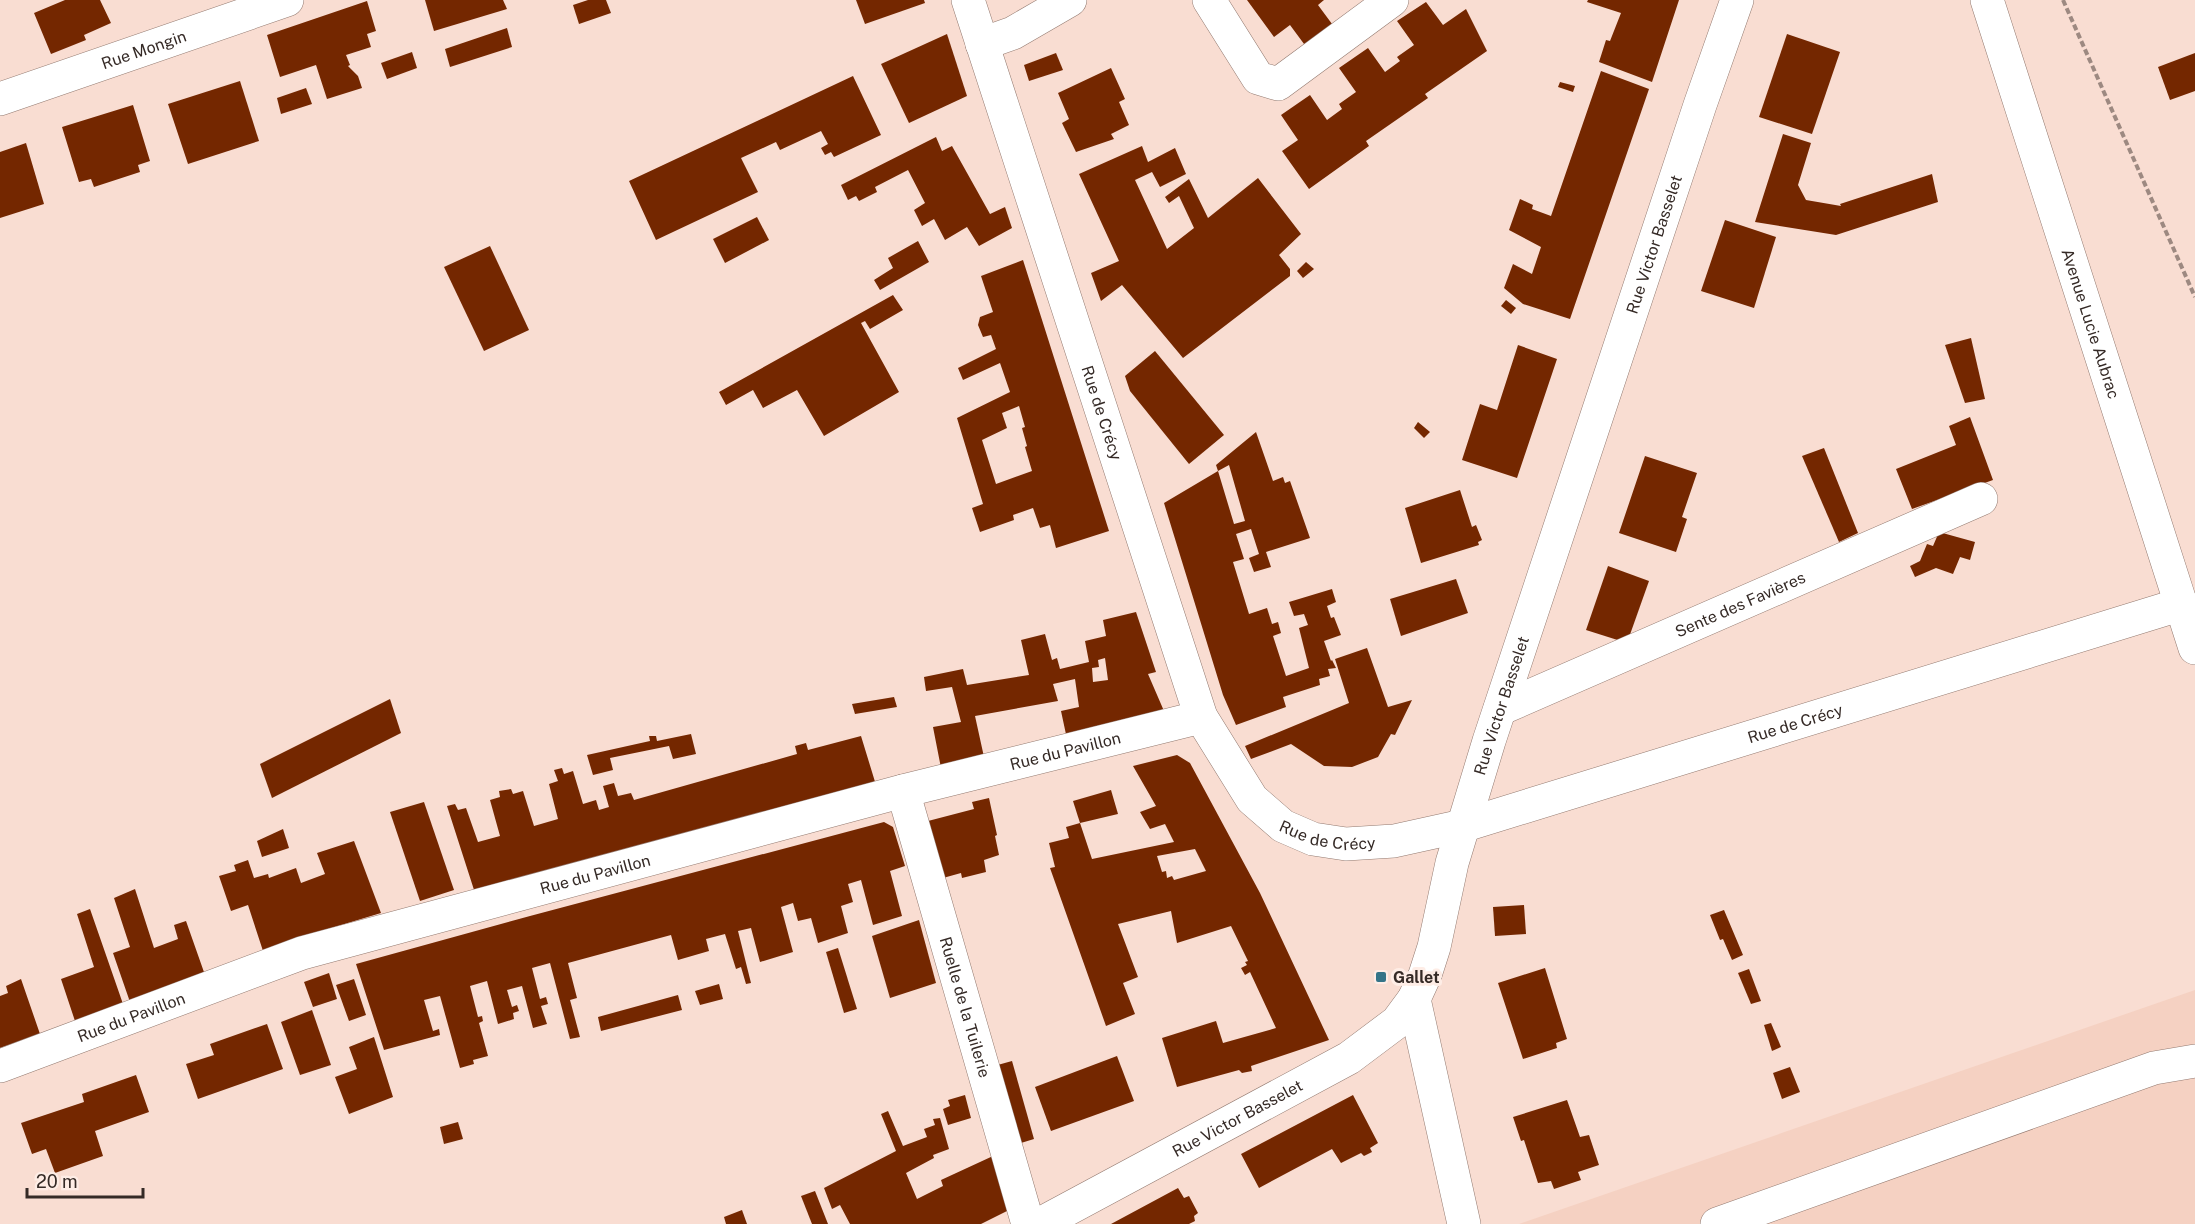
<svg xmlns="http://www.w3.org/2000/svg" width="2195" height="1224" font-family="'Public Sans',sans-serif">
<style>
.built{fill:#f5d1c2}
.building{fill:#742700;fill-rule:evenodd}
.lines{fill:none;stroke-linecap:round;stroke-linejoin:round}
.minor-casing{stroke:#937a70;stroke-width:34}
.major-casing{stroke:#937a70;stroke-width:34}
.path{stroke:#9d8981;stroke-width:4;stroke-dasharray:6 3;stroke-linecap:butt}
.minor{stroke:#fff;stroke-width:33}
.major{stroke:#fff;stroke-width:33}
.poi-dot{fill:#357488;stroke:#feede6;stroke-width:2}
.labels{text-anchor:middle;stroke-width:6;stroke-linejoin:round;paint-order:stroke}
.street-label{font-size:16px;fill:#352a26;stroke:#feede6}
.poi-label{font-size:16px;font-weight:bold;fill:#352a26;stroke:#feede6;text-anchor:start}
</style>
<rect width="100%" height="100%" fill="#f9ddd2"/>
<path class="built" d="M2195 990V1224H1519Z"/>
<g class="building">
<path d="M65 0H100L111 23 84 35 86 40 51 54 34 13Z"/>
<path d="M425 0H503L507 9 434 31Z"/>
<path d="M588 0H606L611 13 579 24 573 5Z"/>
<path d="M856 0H924L925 3 865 24Z"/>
<path d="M1247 0H1324L1318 5 1335 28 1307 48 1290 25 1274 37Z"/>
<path d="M1588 0H1679L1652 82 1599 62 1606 40 1610 41 1621 13 1587 2Z"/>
<path d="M367 1 376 31 367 34 371 47 346 55 350 65 348 66 358 76 362 88 327 99 316 65 280 77 267 35Z"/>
<path d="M1426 2 1443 25 1466 9 1487 51 1425 94 1428 98 1366 141 1369 146 1309 189 1282 151 1298 140 1281 115 1310 95 1327 120 1342 109 1339 104 1356 92 1339 68 1368 48 1385 72 1400 61 1397 57 1414 45 1397 21Z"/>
<path d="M507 28 512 47 450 67 445 49Z"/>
<path d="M947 34 967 96 909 123 881 64Z"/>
<path d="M1787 34 1840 52 1812 134 1759 117Z"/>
<path d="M412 52 417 68 387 79 381 63Z"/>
<path d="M1056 53 1063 70 1029 81 1024 65Z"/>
<path d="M2195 53V91L2170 100 2158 67Z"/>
<path d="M1111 68 1125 99 1119 102 1129 125 1111 134 1114 139 1076 152 1062 123 1069 119 1058 93Z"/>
<path d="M1601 71 1649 89 1570 319 1523 304 1504 288 1513 264 1532 274 1541 247 1509 230 1520 199 1533 205 1532 209 1551 216Z"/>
<path d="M853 76 881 135 834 157 831 152 825 155 821 148 828 144 821 131 780 150 776 142 741 158 758 192 656 240 629 181Z"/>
<path d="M240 81 259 141 188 164 168 104Z"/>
<path d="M1560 82 1575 86 1573 92 1558 87Z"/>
<path d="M306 88 312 104 281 114 277 98Z"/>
<path d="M133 105 150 161 138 165 140 172 94 187 91 179 79 182 62 127Z"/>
<path d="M1783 134 1811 143 1798 185 1806 200 1841 206 1840 204 1932 174 1938 202 1836 235 1755 222Z"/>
<path d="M936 137 942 151 952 146 990 214 1005 207 1012 228 979 246 967 227 945 240 934 219 922 226 914 210 925 203 908 170 875 187 877 192 859 201 856 196 848 200 841 185Z"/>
<path d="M26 143 44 204 0 218V152Z"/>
<path d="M1142 146 1148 162 1175 148 1186 174 1160 187 1152 172 1135 180 1167 249 1194 228 1179 196 1169 203 1165 197 1189 179 1208 218 1258 178 1301 234 1279 255 1290 269V276L1183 358 1122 285 1101 301 1091 273 1119 261 1079 174Z"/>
<path d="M757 217 769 240 725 263 713 239Z"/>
<path d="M1725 220 1776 237 1754 308 1701 291Z"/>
<path d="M918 241 929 262 880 290 874 280 893 268 888 258Z"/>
<path d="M490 246 529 330 484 351 444 267Z"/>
<path d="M1023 260 1109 531 1056 548 1050 525 1040 528 1033 508 1013 515 1014 520 980 532 972 508 983 504 957 418 1010 392 1000 363 963 380 958 368 996 349 991 335 983 337 978 325 980 317 993 312 981 276ZM1019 406 1025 427 1022 428 1027 446 1025 447 1032 471 996 484 982 440 1007 428 1002 413Z"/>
<path d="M1306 262 1314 269 1303 278 1297 271Z"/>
<path d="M893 295 903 310 870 329 865 321 861 323 899 392 824 436 797 390 763 408 753 390 726 405 719 392Z"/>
<path d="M1506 300 1516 308 1511 314 1501 306Z"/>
<path d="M1971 338 1985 399 1965 403 1945 345Z"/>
<path d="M1518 345 1557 359 1517 478 1462 460 1480 404 1497 410Z"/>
<path d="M1155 351 1224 435 1189 464 1130 391 1125 376Z"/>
<path d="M1970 417 1993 480 1912 509 1896 469 1956 445 1949 426Z"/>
<path d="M1418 422 1430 432 1424 438 1414 428Z"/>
<path d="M1256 432 1273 481 1283 477 1285 483 1290 481 1310 538 1266 552 1271 567 1254 572 1249 558 1259 554 1251 529 1236 534 1244 559 1233 562 1249 614 1267 608 1272 624 1278 622 1281 633 1273 636 1286 676 1309 668 1299 628 1308 625 1304 614 1294 616 1289 602 1332 589 1336 602 1327 606 1331 618 1334 617 1341 635 1324 641 1331 661 1332 660 1336 668 1328 669 1330 676 1319 679 1320 685 1283 697 1286 707 1236 725 1223 695 1164 503 1218 471 1234 524 1245 521 1229 465 1218 471 1216 465Z"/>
<path d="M1824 448 1858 533 1839 542 1802 456Z"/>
<path d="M1645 456 1697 473 1682 517 1687 519 1676 552 1619 533Z"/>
<path d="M1460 490 1472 527 1476 525 1482 540 1478 542 1479 545 1421 563 1405 508Z"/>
<path d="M1939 532 1975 542 1970 560 1960 557 1953 574 1936 568 1915 577 1910 566 1920 561 1927 544 1933 546Z"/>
<path d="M1608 566 1649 581 1627 643 1586 630Z"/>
<path d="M1456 579 1468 613 1401 636 1390 599Z"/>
<path d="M1136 612 1156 672 1148 674 1167 718 1067 739 1061 711 1079 707 1075 679 1053 684 1058 701 975 716 984 757 941 768 933 727 961 722 952 687 926 691 924 677 963 669 967 685 1029 675 1021 640 1045 634 1052 660 1057 658 1060 669 1089 662 1085 641 1106 636 1103 620ZM1105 658 1108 680 1093 682 1092 668 1099 667 1098 660Z"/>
<path d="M1367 648 1388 707 1412 700 1395 735 1391 734 1378 757 1352 767 1324 766 1291 744 1251 759 1245 746 1349 703 1335 659Z"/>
<path d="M894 697 897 707 855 714 852 704Z"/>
<path d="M390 699 401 733 272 798 260 764Z"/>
<path d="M691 734 696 754 673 759 669 746 610 758 613 770 593 775 587 755 650 741 649 736H656L657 741Z"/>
<path d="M861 736 876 785 475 893 447 806 455 804 458 810 466 808 478 842 500 836 490 800 500 797 499 791 511 789 513 794 523 791 534 826 558 819 549 784 558 781 554 770 562 768 564 774 573 771 583 804 596 800 599 810 609 807 603 786 614 783 618 796 631 793 634 800 797 754 795 746 806 743 808 750Z"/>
<path d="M1177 755 1190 763 1260 893 1329 1040 1251 1066 1252 1071 1242 1073 1239 1070 1177 1087 1162 1038 1216 1021 1223 1043 1276 1028 1250 972 1245 975 1241 968 1247 965 1245 962 1248 961 1231 926 1177 943 1171 911 1118 924 1138 977 1123 983 1135 1014 1106 1026 1050 868 1055 867 1049 843 1069 838 1066 827 1080 823 1092 859 1174 842 1165 824 1150 829 1140 812 1156 806 1133 766ZM1195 849 1206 871 1174 880 1172 876 1167 878 1166 871 1162 872 1157 856Z"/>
<path d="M1111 790 1118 814 1080 823 1073 801Z"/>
<path d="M989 798 997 835 995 836 999 855 984 860 986 872 962 878 961 873 943 878 928 821 974 809 972 802Z"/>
<path d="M424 802 454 890 420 901 390 812Z"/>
<path d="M884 822 893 827 905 866 890 871 902 916 873 925 861 880 848 884 853 902 841 906 848 933 818 943 811 918 798 921 793 903 781 907 793 952 760 962 751 928 738 931 751 983 746 984 741 967 736 969 725 934 706 939 709 951 678 960 671 935 568 963 577 998 570 1000 580 1037 570 1039 550 963 532 968 540 999 546 997 548 1004 541 1006 547 1024 533 1028 522 986 507 990 512 1007 517 1005 519 1011 513 1013 514 1019 498 1024 487 981 470 986 478 1017 482 1016 483 1021 479 1023 488 1056 473 1060 474 1064 460 1068 440 996 424 1000 433 1031 439 1029 440 1035 384 1050 356 964 530 916Z"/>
<path d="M283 829 289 848 262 857 257 841Z"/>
<path d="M354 841 381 913 318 932 264 954 248 905 231 911 219 876 236 871 234 865 248 860 254 878 268 874 269 878 296 868 301 883 325 874 317 853Z"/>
<path d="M135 889 154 948 178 939 174 925 186 921 205 975 130 1002 113 953 130 947 114 898Z"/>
<path d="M1524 905 1526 934 1495 936 1493 907Z"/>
<path d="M90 909 123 1004 75 1021 61 979 94 967 77 914Z"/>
<path d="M1724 910 1743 955 1732 960 1723 939 1720 940 1710 915Z"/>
<path d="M919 920 936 983 890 998 872 936Z"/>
<path d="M838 948 857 1009 844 1013 826 952Z"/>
<path d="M1545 968 1567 1039 1556 1043 1557 1048 1523 1059 1498 983Z"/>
<path d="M1749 969 1761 1001 1751 1004 1738 973Z"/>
<path d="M329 973 337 999 313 1007 304 982Z"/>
<path d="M21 979 40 1034 0 1048V996L8 993 6 986Z"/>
<path d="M354 979 366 1015 349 1021 336 985Z"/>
<path d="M719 984 723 999 700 1005 695 991Z"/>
<path d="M678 995 682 1010 601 1031 598 1017Z"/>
<path d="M312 1010 331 1065 300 1075 281 1022Z"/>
<path d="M1771 1023 1781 1047 1772 1051 1764 1025Z"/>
<path d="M267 1024 283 1069 198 1099 186 1064 214 1055 210 1044Z"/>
<path d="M374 1037 393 1097 349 1114 335 1077 357 1069 349 1047Z"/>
<path d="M1117 1056 1134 1101 1051 1131 1035 1087Z"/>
<path d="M1012 1061 1034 1139 1014 1145 994 1066Z"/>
<path d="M1790 1067 1800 1092 1782 1099 1773 1073Z"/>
<path d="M136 1075 149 1112 95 1131 103 1156 55 1173 46 1149 32 1154 21 1123 84 1102 82 1094Z"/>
<path d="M965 1095 971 1118 948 1125 943 1109 950 1106 948 1100Z"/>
<path d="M1353 1095 1378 1143 1370 1148 1372 1152 1364 1156 1361 1153 1341 1163 1332 1149 1259 1188 1241 1154Z"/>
<path d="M1567 1100 1580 1137 1589 1135 1599 1165 1578 1172 1581 1180 1554 1189 1551 1181 1538 1183 1524 1140 1521 1141 1513 1117Z"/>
<path d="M888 1111 903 1146 927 1137 924 1129 935 1125 933 1119 940 1118 949 1149 933 1155 934 1158 906 1173 917 1199 943 1186 941 1180 993 1156 1009 1210 981 1224H850L840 1205 832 1209 824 1188 896 1151 881 1114Z"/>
<path d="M458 1122 463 1139 444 1144 440 1127Z"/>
<path d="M1178 1188 1184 1198 1189 1196 1198 1213 1194 1216 1195 1221 1189 1224H1111Z"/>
<path d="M815 1191 828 1224H812L801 1196Z"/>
<path d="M742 1210 747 1224H726L724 1217Z"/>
</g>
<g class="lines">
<defs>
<g id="minor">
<path id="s1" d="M968 0 1201 717 1252 799 1283 826 1313 839 1346 844 1394 841 1462 826 2182 604"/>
<path d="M1209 0 1258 78 1278 84 1392 0"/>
<path d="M982 44 1013 33 1070 0"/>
<path id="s2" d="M0 99 287 0"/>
<path id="s3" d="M1500 709 1981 499"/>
<path id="s4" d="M903 791 1028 1224"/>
<path d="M1414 999 1464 1224"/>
<path id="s5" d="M0 1066 302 953 903 791 1201 717"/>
<path id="s6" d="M1040 1224 1349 1058 1397 1022 1414 999 1425 975 1434 947 1452 863 1489 741 1700 105 1737 0"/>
<path d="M1717 1224 2154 1068 2195 1061"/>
</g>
<g id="major">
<path id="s7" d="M1987 0 2195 648"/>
</g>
</defs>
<use href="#minor" class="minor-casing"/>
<use href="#major" class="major-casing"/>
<path class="path" d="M2063 0 2195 297"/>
<use href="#minor" class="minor"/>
<use href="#major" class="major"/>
</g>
<rect class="poi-dot" x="1375" y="971" width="12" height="12" rx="3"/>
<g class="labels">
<g class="street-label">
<text dy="6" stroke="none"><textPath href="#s2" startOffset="152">Rue Mongin</textPath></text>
<text dy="6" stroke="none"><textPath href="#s6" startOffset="1232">Rue Victor Basselet</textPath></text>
<text dy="6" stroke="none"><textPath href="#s7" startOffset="340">Avenue Lucie Aubrac</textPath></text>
<text dy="6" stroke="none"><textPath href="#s1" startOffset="434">Rue de Crécy</textPath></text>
<text dy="6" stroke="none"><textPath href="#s3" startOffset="262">Sente des Favières</textPath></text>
<text dy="6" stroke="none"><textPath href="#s6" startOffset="746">Rue Victor Basselet</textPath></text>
<text dy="6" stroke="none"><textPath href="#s1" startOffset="1424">Rue de Crécy</textPath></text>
<text dy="6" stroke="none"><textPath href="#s5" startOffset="1112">Rue du Pavillon</textPath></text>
<text dy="6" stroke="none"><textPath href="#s1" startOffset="938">Rue de Crécy</textPath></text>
<text dy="6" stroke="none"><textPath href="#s5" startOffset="626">Rue du Pavillon</textPath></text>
<text dy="6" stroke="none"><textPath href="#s4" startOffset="225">Ruelle de la Tuilerie</textPath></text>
<text dy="6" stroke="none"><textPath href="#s5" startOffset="140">Rue du Pavillon</textPath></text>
<text dy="6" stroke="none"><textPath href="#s6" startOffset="224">Rue Victor Basselet</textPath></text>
</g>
<g class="poi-label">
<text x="1393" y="983">Gallet</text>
</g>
</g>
<path d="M27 1188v9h116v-9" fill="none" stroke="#352a26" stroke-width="3"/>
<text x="36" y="1188" font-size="18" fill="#352a26" stroke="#feede6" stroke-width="4.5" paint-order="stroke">20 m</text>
</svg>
